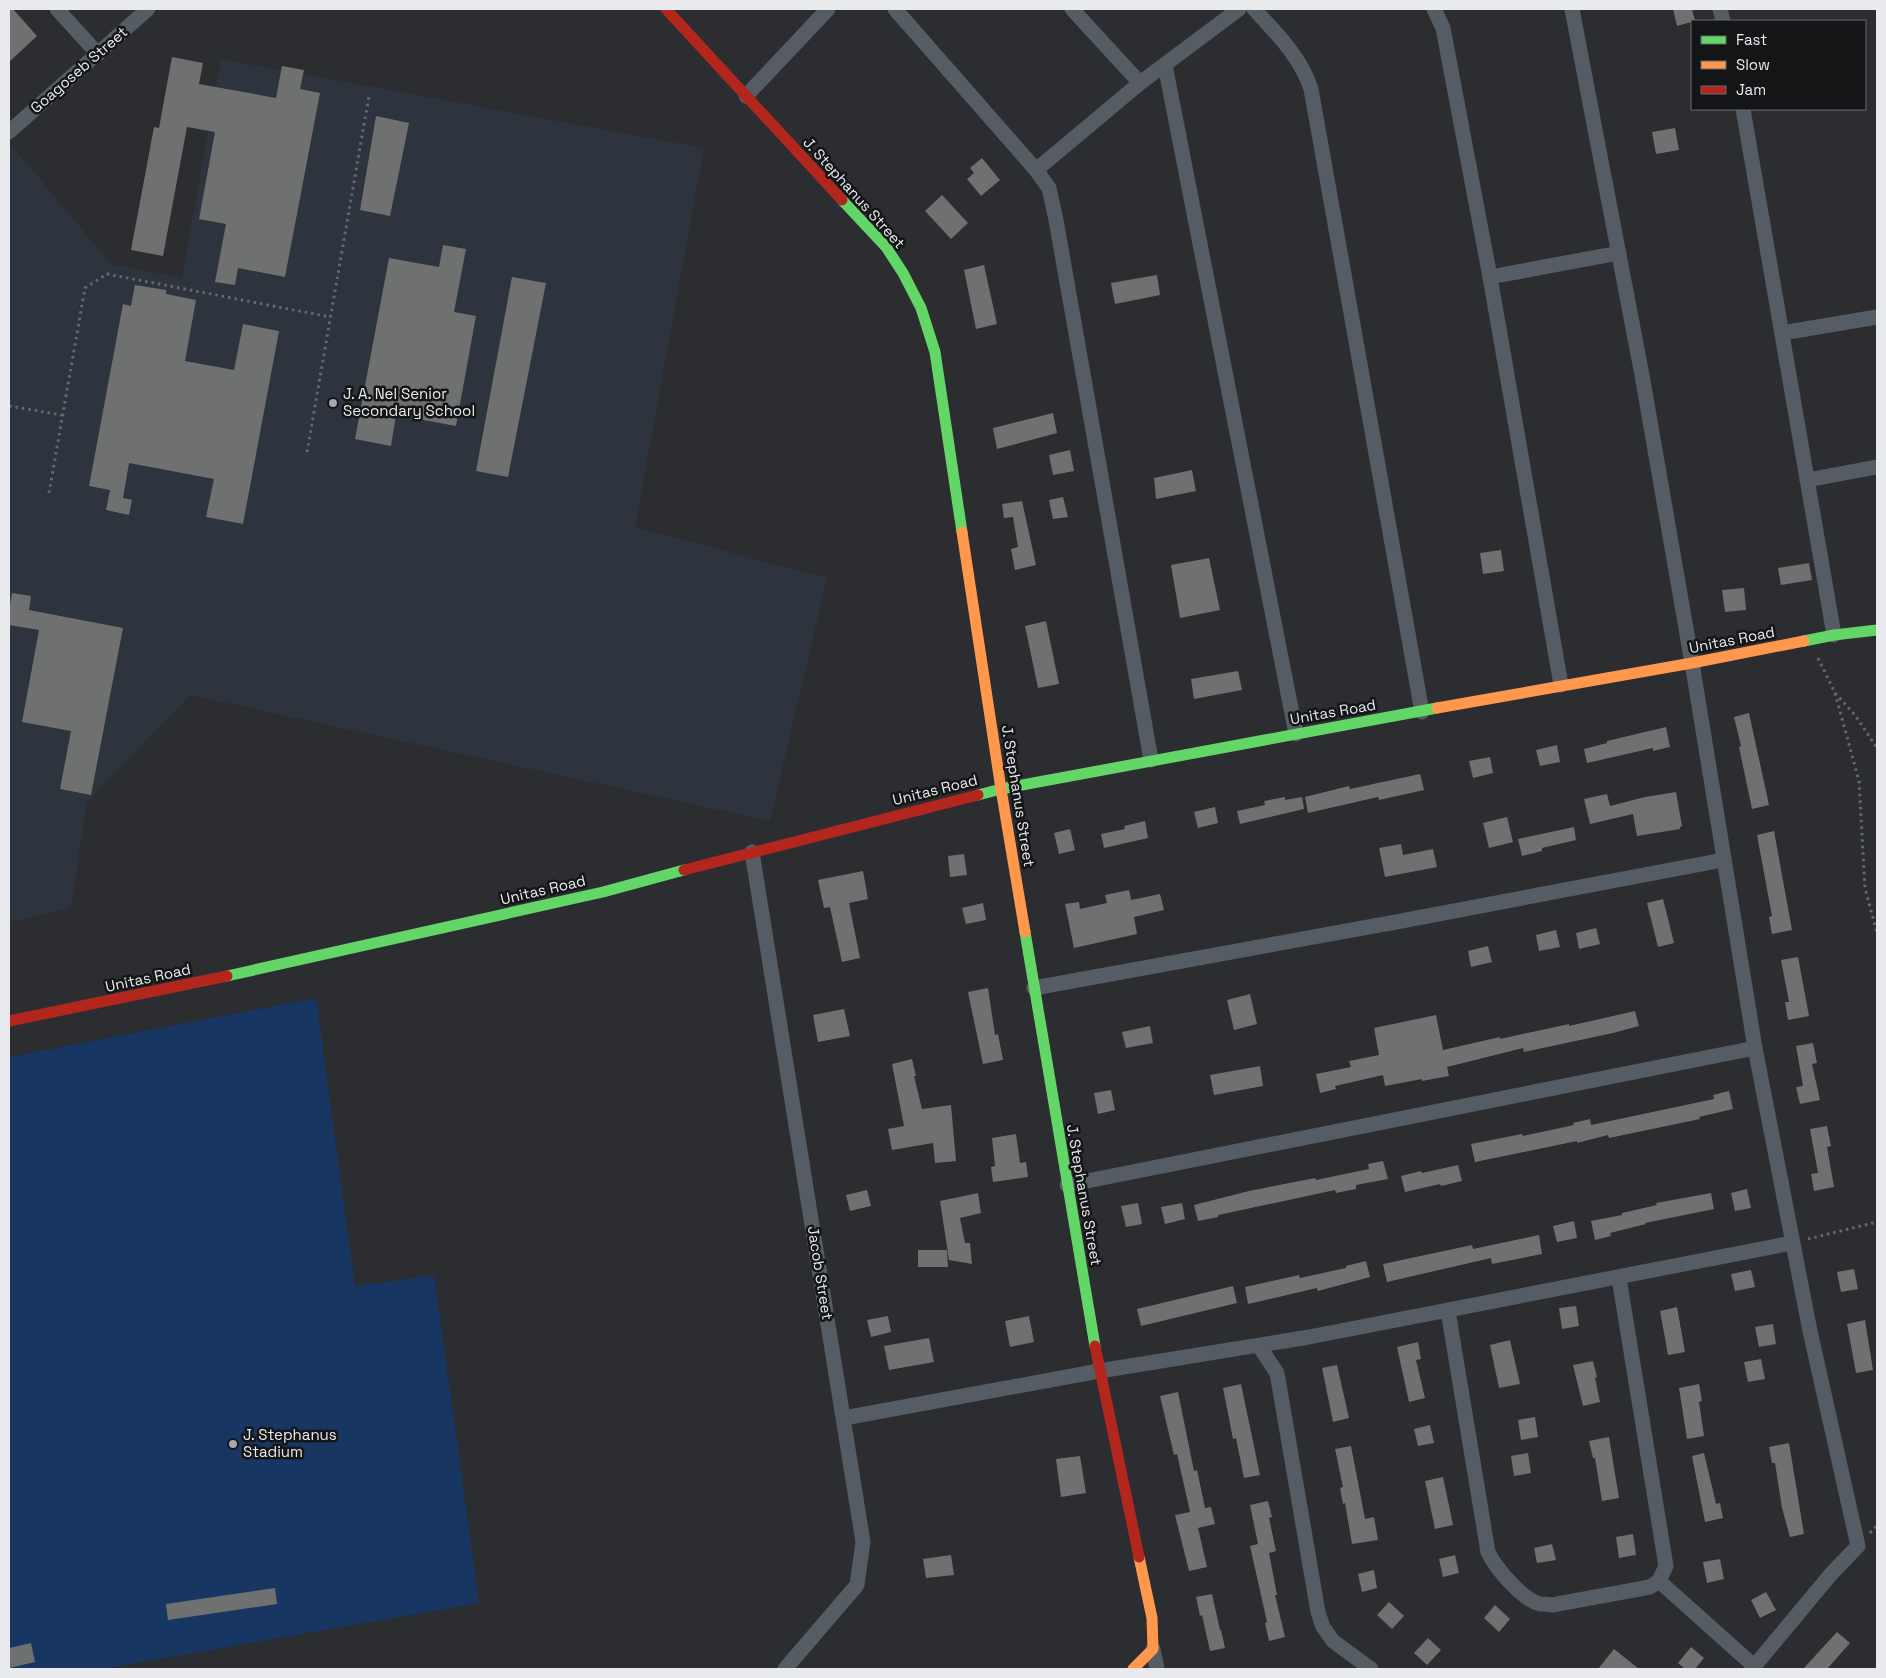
<svg xmlns="http://www.w3.org/2000/svg" width="1886" height="1678" font-family="'Space Grotesk',sans-serif">
<style>
.built{fill:#2e343d}
.green{fill:#183662}
.building{fill:#6f7070}
.lines{fill:none;stroke-linecap:round;stroke-linejoin:round}
.path{stroke:#65686d;stroke-width:3;stroke-dasharray:2.5 4;stroke-linecap:butt}
.street{stroke:#565c64;stroke-width:15}
.fast{stroke:#63d668;stroke-width:11}
.slow{stroke:#ff974d;stroke-width:11}
.jam{stroke:#b3261e;stroke-width:11}
.poi-dot{fill:#a6a8ab;stroke:#141517;stroke-width:2}
.labels{text-anchor:middle;stroke-width:5;stroke-linejoin:round;paint-order:stroke}
.street-label{font-size:15px;fill:#e8eaed;stroke:#141517}
.poi-label{font-size:15px;fill:#e8eaed;stroke:#141517;text-anchor:start}
</style>
<rect width="100%" height="100%" fill="#2b2d30"/>
<path class="built" d="M221 59 704 148 635 527 827 578 770 821 190 695 87 802 71 908 9 922V149L12 146 111 264 182 278Z"/>
<path class="green" d="M316 998 355 1286 434 1275 479 1603 102 1669H9V1057Z"/>
<g class="building">
<path d="M9 9H13L37 36 9 62Z"/>
<path d="M1673 9H1692L1695 21 1677 26Z"/>
<path d="M172 57 203 63 199 84 276 98 282 66 304 70 300 89 320 93 285 277 238 268 235 285 215 282 226 224 199 219 215 132 187 127 163 256 131 250 154 127 159 128Z"/>
<path d="M376 116 409 123 390 216 360 210Z"/>
<path d="M1675 128 1679 150 1656 154 1652 132Z"/>
<path d="M982 158 1000 180 981 196 967 179 974 173 970 168Z"/>
<path d="M942 195 968 223 951 239 925 211Z"/>
<path d="M443 245 466 249 454 312 476 316 456 426 396 415 391 446 355 439 389 258 439 267Z"/>
<path d="M984 265 997 324 976 329 964 270Z"/>
<path d="M1157 275 1160 295 1115 304 1111 283Z"/>
<path d="M512 277 546 283 508 477 476 471Z"/>
<path d="M135 285 166 290V294L196 300 185 361 234 370 243 324 279 331 243 524 206 517 214 479 129 463 123 498 132 500 129 515 106 510 110 490 89 486 123 304 131 306Z"/>
<path d="M1053 413 1057 433 997 449 993 428Z"/>
<path d="M1070 450 1074 471 1053 475 1049 455Z"/>
<path d="M1192 470 1196 491 1156 499 1154 478Z"/>
<path d="M1063 497 1068 517 1053 519 1049 500Z"/>
<path d="M1022 501 1036 565 1015 570 1011 549 1018 547 1013 517 1004 518 1002 504Z"/>
<path d="M1501 550 1504 571 1483 574 1480 553Z"/>
<path d="M1209 558 1220 610 1180 618 1171 565Z"/>
<path d="M1809 563 1812 580 1781 585 1778 568Z"/>
<path d="M1744 588 1746 610 1725 612 1722 590Z"/>
<path d="M12 593 31 596 29 610 123 628 91 795 60 789 71 731 22 722 39 630 9 625V611Z"/>
<path d="M1046 621 1059 684 1038 688 1025 626Z"/>
<path d="M1238 671 1242 690 1194 699 1191 679Z"/>
<path d="M1749 713 1769 805 1752 809 1739 747 1741 746 1734 717Z"/>
<path d="M1666 727 1670 747 1653 751V748L1587 763 1584 749 1607 743V741Z"/>
<path d="M1557 745 1560 762 1540 766 1536 750Z"/>
<path d="M1490 757 1493 773 1473 778 1469 761Z"/>
<path d="M1420 774 1424 790 1379 800 1378 797 1308 813 1305 797 1349 786 1350 789Z"/>
<path d="M1676 792 1682 826 1680 827V829L1637 836 1633 814 1590 824 1584 799 1607 794 1610 806 1645 797Z"/>
<path d="M1285 797V800L1302 797 1304 809 1240 824 1237 811 1265 805 1264 801Z"/>
<path d="M1215 807 1218 823 1198 828 1194 812Z"/>
<path d="M1507 817 1513 842 1489 848 1483 823Z"/>
<path d="M1145 821 1148 838 1104 848 1101 834 1125 829 1124 826Z"/>
<path d="M1574 827 1576 840 1542 848V851L1522 856 1518 839Z"/>
<path d="M1070 829 1075 850 1059 854 1054 833Z"/>
<path d="M1774 831 1792 930 1772 934 1769 917 1772 916 1757 835Z"/>
<path d="M1401 844 1403 855 1433 849 1437 867 1385 877 1379 848Z"/>
<path d="M964 854 967 875 950 877 948 856Z"/>
<path d="M863 871 868 899 849 903 860 958 842 962 830 907 824 908 818 880Z"/>
<path d="M1129 890 1131 900 1160 894 1164 910 1134 917 1137 934 1074 948 1065 904 1079 902 1080 909 1107 903 1105 895Z"/>
<path d="M1663 899 1674 943 1658 947 1647 903Z"/>
<path d="M983 903 986 920 966 924 962 908Z"/>
<path d="M1596 928 1600 944 1579 949 1576 933Z"/>
<path d="M1556 930 1560 947 1539 951 1536 935Z"/>
<path d="M1488 946 1492 962 1471 967 1468 951Z"/>
<path d="M1798 957 1809 1016 1788 1020 1785 1002H1789L1781 960Z"/>
<path d="M988 988 995 1035 998 1034 1003 1060 983 1064 968 992Z"/>
<path d="M1250 994 1257 1024 1234 1030 1227 1000Z"/>
<path d="M844 1009 850 1036 818 1042 813 1015Z"/>
<path d="M1635 1011 1639 1026 1613 1033 1524 1052 1523 1048 1447 1067 1449 1076 1422 1081V1079L1385 1086 1383 1075 1335 1086 1336 1089 1320 1093 1316 1074 1351 1067 1349 1061 1379 1055 1374 1028 1436 1015 1443 1050 1500 1037V1039L1569 1024V1026Z"/>
<path d="M1150 1026 1153 1043 1126 1048 1122 1032Z"/>
<path d="M1813 1043 1817 1063 1812 1064 1820 1100 1800 1104 1796 1087 1803 1086 1796 1046Z"/>
<path d="M912 1059 916 1076H914L922 1109 951 1105 956 1161 935 1163 933 1143 892 1150 888 1129 904 1126 892 1064Z"/>
<path d="M1260 1066 1263 1086 1214 1095 1210 1075Z"/>
<path d="M1111 1090 1115 1110 1098 1114 1094 1093Z"/>
<path d="M1729 1091 1733 1109 1699 1117 1700 1119 1609 1138 1608 1135 1577 1143V1141L1475 1162 1471 1144 1522 1134 1523 1136 1574 1125 1573 1123 1590 1119 1591 1125 1714 1099 1713 1095Z"/>
<path d="M1827 1126 1831 1146 1827 1147 1834 1187 1814 1191 1811 1174 1818 1173 1810 1129Z"/>
<path d="M1016 1134 1020 1163 1026 1162 1028 1177 993 1182 991 1167 995 1166 992 1138Z"/>
<path d="M1383 1161 1388 1179 1356 1185V1189L1336 1193 1335 1190 1218 1215V1217L1198 1221 1194 1205 1249 1191 1315 1178 1316 1180 1369 1169 1368 1164Z"/>
<path d="M1458 1165 1462 1181 1441 1186 1440 1184 1405 1192 1401 1176 1421 1171 1422 1173Z"/>
<path d="M1747 1189 1751 1208 1735 1211 1731 1193Z"/>
<path d="M867 1190 871 1206 850 1211 846 1195Z"/>
<path d="M978 1193 981 1213 960 1218 965 1243H970L972 1264 949 1260 940 1201Z"/>
<path d="M1711 1193 1714 1209 1645 1223 1646 1224 1610 1233 1611 1236 1595 1240 1591 1221 1622 1215V1213L1657 1205 1656 1203Z"/>
<path d="M1138 1203 1142 1224 1126 1227 1121 1206Z"/>
<path d="M1182 1203 1185 1219 1165 1224 1161 1207Z"/>
<path d="M1574 1221 1577 1238 1557 1242 1553 1226Z"/>
<path d="M1539 1235 1542 1254 1492 1264 1491 1258 1387 1282 1383 1264 1472 1245 1473 1249Z"/>
<path d="M918 1250H947L948 1267H918Z"/>
<path d="M1366 1261 1370 1277 1318 1291 1317 1288 1248 1304 1245 1287 1299 1275 1300 1278 1346 1268V1266Z"/>
<path d="M1854 1269 1858 1289 1841 1292 1837 1272Z"/>
<path d="M1751 1270 1755 1287 1735 1291 1731 1274Z"/>
<path d="M1233 1286 1237 1303 1141 1326 1137 1309Z"/>
<path d="M1576 1306 1579 1326 1562 1329 1559 1308Z"/>
<path d="M1677 1307 1685 1352 1668 1355 1660 1311Z"/>
<path d="M888 1316 891 1332 871 1337 867 1320Z"/>
<path d="M1029 1316 1034 1342 1010 1347 1005 1321Z"/>
<path d="M1865 1320 1873 1370 1856 1373 1847 1324Z"/>
<path d="M1773 1324 1776 1344 1759 1347 1755 1327Z"/>
<path d="M929 1338 934 1362 889 1370 884 1346Z"/>
<path d="M1510 1340 1520 1384 1499 1388 1490 1345Z"/>
<path d="M1418 1342 1421 1359 1416 1360 1425 1398 1409 1402 1397 1347Z"/>
<path d="M1761 1359 1765 1379 1748 1382 1744 1362Z"/>
<path d="M1593 1361 1597 1377 1595 1378 1600 1402 1583 1406 1573 1365Z"/>
<path d="M1337 1365 1349 1418 1333 1422 1322 1368Z"/>
<path d="M1241 1384 1260 1475 1244 1478 1236 1438 1233 1439 1223 1388Z"/>
<path d="M1699 1384 1702 1401 1699 1402 1704 1436 1687 1439 1679 1388Z"/>
<path d="M1178 1392 1194 1471 1197 1470 1205 1508 1211 1507 1215 1524 1198 1528 1207 1567 1189 1571 1175 1515 1190 1512 1177 1454 1174 1455 1160 1396Z"/>
<path d="M1535 1417 1538 1437 1521 1440 1518 1420Z"/>
<path d="M1430 1425 1434 1443 1418 1446 1414 1429Z"/>
<path d="M1609 1437 1619 1498 1602 1501 1595 1458H1593L1589 1441Z"/>
<path d="M1789 1443 1804 1534 1790 1537 1782 1508 1775 1463H1772L1769 1447Z"/>
<path d="M1351 1446 1365 1519 1374 1517 1378 1540 1352 1544 1345 1503 1343 1504 1340 1488 1343 1487 1335 1449Z"/>
<path d="M1528 1453 1531 1473 1514 1476 1511 1456Z"/>
<path d="M1704 1453 1716 1504 1720 1503 1723 1518 1705 1522 1692 1456Z"/>
<path d="M1080 1456 1086 1493 1061 1497 1056 1459Z"/>
<path d="M1443 1477 1453 1525 1435 1529 1425 1481Z"/>
<path d="M1268 1501 1272 1517 1269 1518 1276 1551 1269 1553 1277 1595H1275L1285 1637 1269 1641 1265 1623 1267 1622 1250 1546 1258 1544 1250 1505Z"/>
<path d="M1633 1534 1636 1555 1619 1558 1616 1537Z"/>
<path d="M1552 1544 1556 1560 1537 1563 1534 1548Z"/>
<path d="M951 1555 954 1575 926 1578 923 1559Z"/>
<path d="M1455 1555 1459 1573 1443 1577 1439 1559Z"/>
<path d="M1720 1559 1724 1579 1707 1583 1703 1562Z"/>
<path d="M1374 1570 1377 1588 1362 1592 1358 1574Z"/>
<path d="M275 1588 277 1604 168 1620 166 1604Z"/>
<path d="M1766 1592 1776 1610 1760 1618 1751 1600Z"/>
<path d="M1212 1594 1220 1630H1221L1225 1648 1210 1651 1202 1615 1200 1616 1196 1597Z"/>
<path d="M1389 1602 1404 1616 1392 1629 1377 1615Z"/>
<path d="M1495 1605 1510 1619 1499 1632 1484 1618Z"/>
<path d="M1837 1632 1850 1643 1827 1669H1803Z"/>
<path d="M1428 1638 1441 1650 1427 1665 1414 1653Z"/>
<path d="M31 1643 35 1662 9 1668V1648Z"/>
<path d="M1691 1647 1704 1658 1695 1669H1685L1678 1663Z"/>
<path d="M1614 1649 1639 1669H1598Z"/>
</g>
<g class="lines">
<g class="path">
<path d="M9 406 62 415"/>
<path d="M307 452 369 96"/>
<path d="M49 493 85 288 107 274 330 317"/>
<path d="M1818 658 1835 693 1859 781 1865 888 1877 933"/>
<path d="M1835 693 1855 715 1877 748"/>
<path d="M1808 1239 1877 1222"/>
<path d="M1870 1533 1877 1526"/>
</g>
<g class="street">
<path d="M57 9 98 54"/>
<path d="M895 9 1036 170 1049 188 1056 220 1151 760"/>
<path d="M1072 9 1140 83"/>
<path d="M1254 9C1277 34 1300 56 1311 89L1422 712"/>
<path d="M1434 9 1443 28 1490 277 1561 685"/>
<path d="M1572 9 1642 375 1692 663 1755 1048 1810 1331 1858 1546 1831 1574 1752 1669"/>
<path d="M1720 9 1723 21"/>
<path d="M1165 65 1296 734"/>
<path d="M746 96 828 9"/>
<path d="M1743 109 1834 635"/>
<path d="M9 132 148 9"/>
<path d="M1036 170 1140 83 1239 9"/>
<path d="M1490 277 1619 253"/>
<path d="M1782 333 1877 317"/>
<path d="M1807 480 1877 467"/>
<path d="M752 852 863 1542 857 1585 785 1669"/>
<path d="M1034 988 1396 922 1723 860"/>
<path d="M1067 1185 1755 1048"/>
<path d="M1448 1311 1488 1552C1496 1569 1522 1599 1540 1604 1544 1604 1548 1604 1552 1605L1650 1587 1659 1581 1666 1566 1619 1278"/>
<path d="M1259 1346 1277 1373 1318 1612 1323 1627 1333 1641 1371 1669"/>
<path d="M844 1418 1099 1371 1309 1337 1792 1243"/>
<path d="M1659 1581 1754 1666"/>
<path d="M1153 1649 1157 1669"/>
</g>
<g class="fast">
<path d="M842 200 886 247 903 273 921 308 935 352 962 532"/>
<path d="M1804 641 1834 635 1877 630"/>
<path d="M978 795 1001 789 1437 708"/>
<path d="M1025 932 1095 1346"/>
<path d="M227 976 603 892 684 870"/>
</g>
<g class="slow">
<path d="M962 532 1001 789 1025 932"/>
<path d="M1437 708 1692 663 1804 641"/>
<path d="M1133 1669 1153 1649 1152 1618 1139 1557"/>
</g>
<g class="jam">
<path d="M666 9 842 200"/>
<path d="M684 870 978 795"/>
<path d="M9 1021 227 976"/>
<path d="M1095 1346 1139 1557"/>
</g>
</g>
<g class="poi-dot">
<circle cx="333" cy="403" r="5"/>
<circle cx="233" cy="1444" r="5"/>
</g>
<g class="labels">
<g class="street-label">
<text transform="translate(79 70) rotate(-41)" y="5">Goagoseb Street</text>
<text transform="translate(854 193) rotate(48)" y="5">J. Stephanus Street</text>
<text transform="translate(1732 640) rotate(-11)" y="5">Unitas Road</text>
<text transform="translate(1333 712) rotate(-10)" y="5">Unitas Road</text>
<text transform="translate(935 790) rotate(-14)" y="5">Unitas Road</text>
<text transform="translate(1018 796) rotate(81)" y="5">J. Stephanus Street</text>
<text transform="translate(543 890) rotate(-13)" y="5">Unitas Road</text>
<text transform="translate(148 978) rotate(-12)" y="5">Unitas Road</text>
<text transform="translate(1084 1195) rotate(80)" y="5">J. Stephanus Street</text>
<text transform="translate(820 1273) rotate(81)" y="5">Jacob Street</text>
</g>
<g class="poi-label">
<text x="343" y="399">J. A. Nel Senior<tspan x="343" dy="17">Secondary School</tspan></text>
<text x="243" y="1440">J. Stephanus<tspan x="243" dy="17">Stadium</tspan></text>
</g>
</g>
<rect width="1886" height="1678" fill="none" stroke="#e8eaed" stroke-width="20"/>
<rect x="1691" y="20" width="175" height="90" fill="#141517" stroke="#696a6d"/>
<rect x="1701" y="36" width="25" height="8" fill="#63d668" stroke="#696a6d"/>
<text x="1736" y="45" font-size="15" fill="#e8eaed">Fast</text>
<rect x="1701" y="61" width="25" height="8" fill="#ff974d" stroke="#696a6d"/>
<text x="1736" y="70" font-size="15" fill="#e8eaed">Slow</text>
<rect x="1701" y="86" width="25" height="8" fill="#b3261e" stroke="#696a6d"/>
<text x="1736" y="95" font-size="15" fill="#e8eaed">Jam</text>
</svg>
